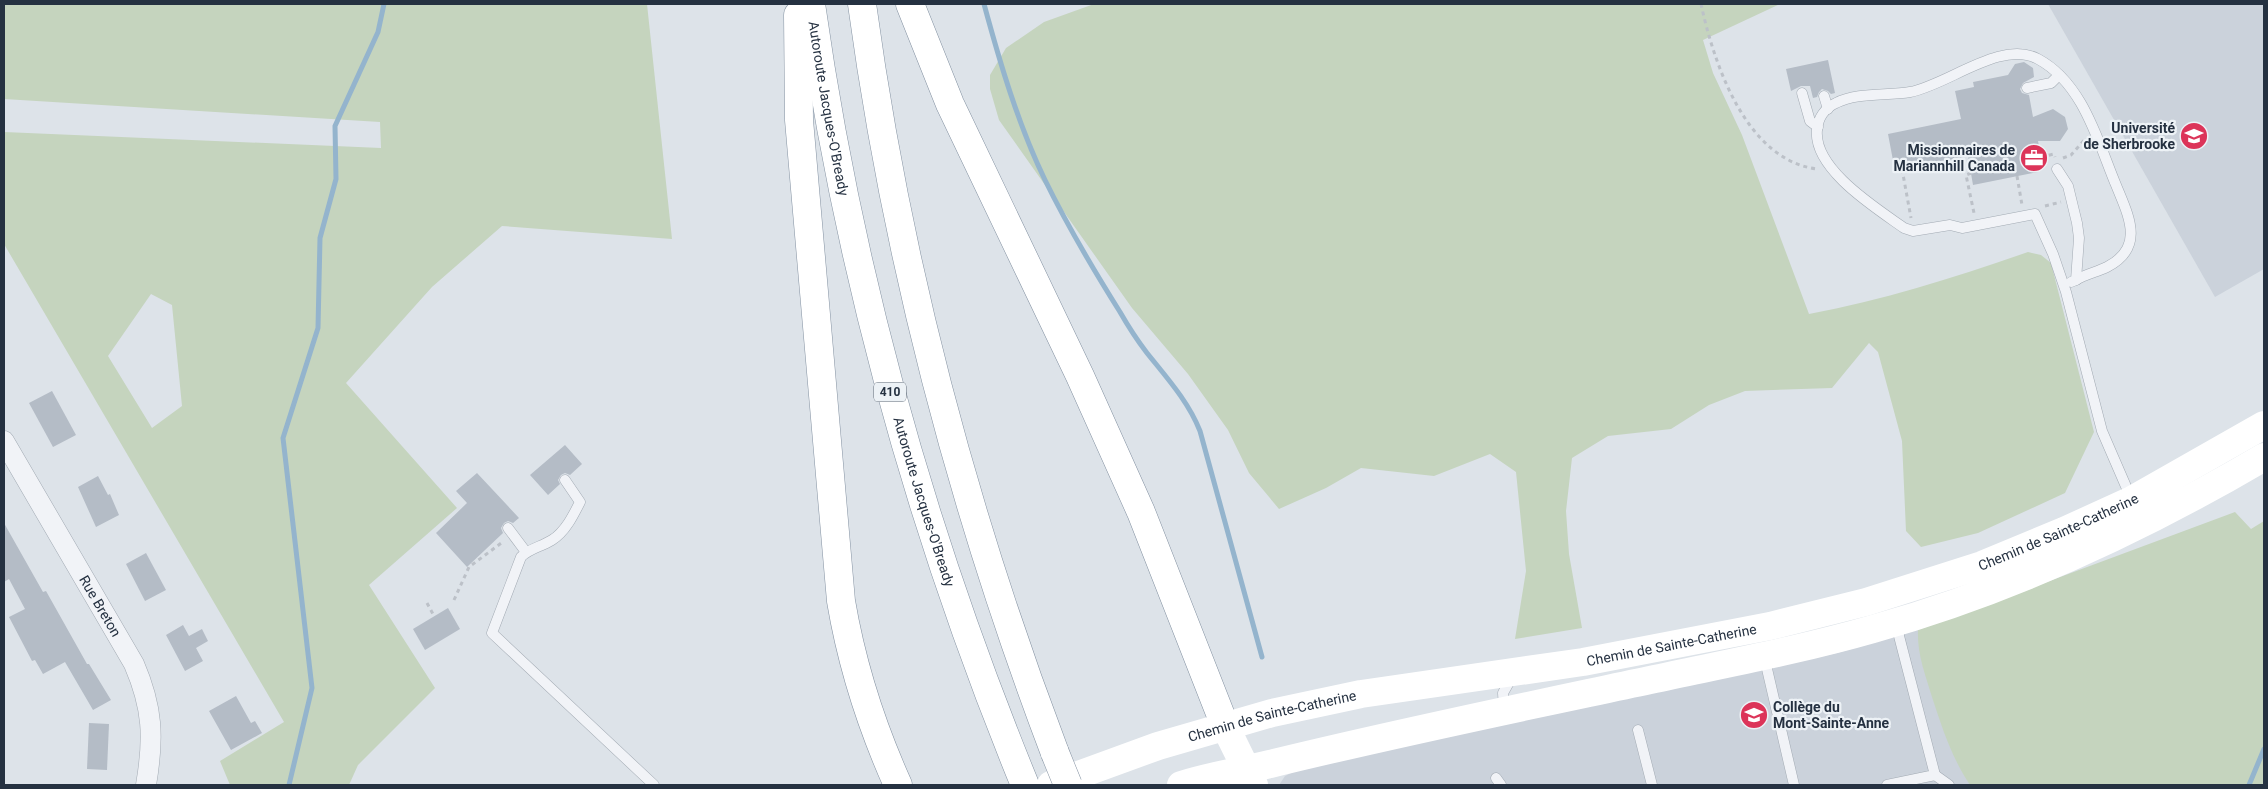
<svg xmlns="http://www.w3.org/2000/svg" width="2268" height="789" font-family="Roboto,sans-serif">
<style>
.built{fill:#cbd2db}
.green{fill:#c5d4be;fill-rule:evenodd}
.lines{fill:none;stroke-linecap:round;stroke-linejoin:round}
.stream{stroke:#94b4cd;stroke-width:5}
.building{fill:#b4bcc6}
.lane-casing{stroke:#a2aab3;stroke-width:11}
.street-casing{stroke:#a2aab3;stroke-width:21}
.highway-casing{stroke:#8391a1;stroke-width:29}
.path{stroke:#bcc1c8;stroke-width:3;stroke-dasharray:4 4;stroke-linecap:butt}
.lane{stroke:#f1f3f7;stroke-width:10}
.street{stroke:#f1f3f7;stroke-width:20}
.secondary{stroke:#fff;stroke-width:28}
.highway{stroke:#fff;stroke-width:28}
.highway-bridge-casing{stroke:#8391a1;stroke-width:29;stroke-linecap:butt}
.highway-bridge{stroke:#fff;stroke-width:28}
.labels{text-anchor:middle;stroke-width:4.5;stroke-linejoin:round;paint-order:stroke}
.shield{fill:#edf2f6;stroke:#616b77;stroke-width:1}
.shield-label{font-size:12px;font-weight:bold;fill:#253141}
.street-label{font-size:14px;fill:#253141;stroke:#edf2f6}
.poi-label{font-size:14px;font-weight:bold;fill:#253141;stroke:#edf2f6;text-anchor:end}
</style>
<rect width="100%" height="100%" fill="#dde3e9"/>
<g class="built">
<path d="M2048 4H2264V269L2215 297Z"/>
<path d="M1938 624 1984 785H1279L1285 776 1299 769 1837 653Z"/>
</g>
<g class="green">
<path d="M4 4H647L672 239 502 226 432 287 346 383 457 508 369 585 435 688 358 765 349 785H230L220 761 284 722 4 244V132L381 148 380 122 4 99ZM151 294 172 305 182 406 152 428 108 356Z"/>
<path d="M1094 4H1780L1703 40 1713 73 1742 135 1809 314C1884 300 1956 277 2028 252L2041 255 2051 263 2094 432 2065 493 1978 533 1921 547 1906 531 1902 441 1878 352 1869 343 1832 388 1745 391 1709 405 1671 429 1608 436 1572 458 1566 511 1569 554 1582 628 1515 639 1526 571 1516 472 1490 454 1434 476 1361 468 1326 488 1279 509 1249 473 1228 430 1188 374 1132 308 999 120 990 89V75L1006 48 1044 22Z"/>
<path d="M2235 512 2251 529 2264 521V785H1970C1951 756 1943 730 1932 697 1925 674 1917 654 1918 630Z"/>
</g>
<g class="lines">
<g class="stream">
<path d="M984 4C1000 63 1018 124 1045 180 1067 225 1093 269 1120 312 1128 326 1137 340 1147 353 1167 378 1188 401 1200 431L1262 657"/>
<path d="M289 785 312 688 283 438 318 328 320 238 336 179 335 126 378 32 384 4"/>
<path d="M2249 785 2264 749"/>
</g>
</g>
<g class="building">
<path d="M1828 60 1835 93 1831 94 1828 91 1822 89 1819 92 1817 97 1813 98 1810 86H1801L1791 91 1786 69Z"/>
<path d="M2024 62 2033 68 2034 77 2023 83 2020 89 2022 93 2029 95 2033 117 2053 109 2065 117 2068 129 2060 141H2038L2042 162 2036 163 2038 172 1973 185 1968 156 1895 171 1888 134 1961 119 1955 91 1974 87 1973 82 2008 75 2015 64Z"/>
<path d="M52 391 76 435 53 447 29 403Z"/>
<path d="M565 445 582 464 570 475 565 473 561 475 558 480 560 484 548 495 530 475Z"/>
<path d="M477 473 519 518 513 523 508 521 504 523 501 528 503 533 467 567 436 533 467 503 456 491Z"/>
<path d="M98 476 108 495 110 494 119 515 96 527 78 487Z"/>
<path d="M4 523 43 592 46 591 87 664H89L111 700 93 710 65 662 43 674 35 660 32 661 9 617 25 609 9 579 4 582Z"/>
<path d="M146 553 166 590 145 601 126 564Z"/>
<path d="M448 608 460 629 425 650 413 629Z"/>
<path d="M183 625 189 636 202 629 208 641 196 648 203 661 185 671 166 635Z"/>
<path d="M236 696 251 723 255 721 262 733 231 750 209 711Z"/>
<path d="M89 723 109 724 107 770 87 769Z"/>
</g>
<g class="lines">
<defs>
<g id="lane">
<path d="M2027 88 2051 83 2059 75"/>
<path d="M1802 93 1810 121 1818 127"/>
<path d="M1824 96 1828 109"/>
<path d="M2057 169 2068 186 2077 223 2079 238 2076 280 2071 282"/>
<path d="M2076 280C2086 274 2097 272 2107 267 2146 247 2128 215 2116 185 2098 142 2083 83 2038 59 2001 39 1948 85 1910 92 1887 96 1857 92 1836 103 1825 108 1818 118 1817 130 1813 169 1876 208 1904 228L1913 231 1950 225 1962 228 2035 214 2053 254 2066 292 2102 431 2131 498"/>
<path d="M565 480 580 502C573 516 565 532 552 540 541 547 530 548 521 557L492 633 654 785"/>
<path d="M508 528 526 552"/>
<path d="M1764 656 1794 785"/>
<path d="M1504 710 1503 693 1512 677"/>
<path d="M1638 730 1652 785"/>
<path d="M1935 775 1949 785"/>
<path d="M1496 778 1501 785"/>
<path d="M1887 785 1935 775 1899 636V624"/>
</g>
<g id="street">
<path id="s1" d="M4 441 134 664C153 708 154 738 146 785"/>
</g>
<g id="highway">
<path id="s3" d="M811 4C849 273 922 534 1025 785"/>
<path d="M862 4C897 261 963 511 1055 753"/>
<path d="M910 4 950 104 1080 376 1141 512 1225 726"/>
<path d="M798 15 799 120 841 601C852 666 871 725 898 785"/>
</g>
</defs>
<use href="#lane" class="lane-casing"/>
<use href="#street" class="street-casing"/>
<use href="#highway" class="highway-casing"/>
<g class="path">
<path d="M1701 4C1714 64 1746 160 1817 169"/>
<path d="M2041 157 2054 154 2055 157"/>
<path d="M2063 158 2071 155 2086 138"/>
<path d="M1902 169 1911 218"/>
<path d="M1971 173 1966 175 1974 213"/>
<path d="M2017 176 2022 205"/>
<path d="M2045 206 2061 202"/>
<path d="M454 600 469 567 504 541"/>
<path d="M427 603 434 616"/>
</g>
<use href="#lane" class="lane"/>
<use href="#street" class="street"/>
<g class="secondary">
<path d="M1225 726 1254 785"/>
<path id="s2" d="M1051 785 1158 746 1272 713 1361 694 1583 662 1770 626 1866 602 1982 565 2064 531 2132 500 2264 425"/>
<path d="M1181 785C1210 776 1240 771 1270 764 1396 733 1523 707 1650 680 1724 664 1800 650 1873 629 2012 590 2140 530 2264 457"/>
</g>
<use href="#highway" class="highway"/>
<defs>
<path id="highway-bridge" d="M1055 753 1068 785"/>
</defs>
<use href="#highway-bridge" class="highway-bridge-casing"/>
<use href="#highway-bridge" class="highway-bridge"/>
</g>
<defs>
<symbol id="university-disc" viewBox="-11 -11 22 22"><circle r="9.5" fill="#dc3459" stroke="#edf2f6"/><path d="M0-5L7-2L0 1L-7-2ZM-4 1L0 2.5L4 1V4Q0 6-4 4Z" fill="#fff"/></symbol>
<symbol id="office-disc" viewBox="-11 -11 22 22"><circle r="9.5" fill="#dc3459" stroke="#edf2f6"/><path d="M-6-3h4V-5.5h4V-3h4V5H-6ZM-1-4.5V-3h2v-1.5ZM-6 0V1H6V0Z" fill="#fff"/></symbol>
<symbol id="school-disc" viewBox="-11 -11 22 22"><circle r="9.5" fill="#dc3459" stroke="#edf2f6"/><path d="M0-5L7-2L0 1L-7-2ZM-4 1L0 2.5L4 1V4Q0 6-4 4Z" fill="#fff"/></symbol>
</defs>
<g fill-rule="evenodd">
<use href="#university-disc" x="2178" y="120" width="32" height="32"/>
<use href="#office-disc" x="2018" y="142" width="32" height="32"/>
<use href="#school-disc" x="1738" y="699" width="32" height="32"/>
</g>
<g class="labels">
<rect class="shield" x="874" y="382.5" width="32" height="19" rx="4"/>
<g class="shield-label">
<text x="890" y="396">410</text>
</g>
<g class="street-label">
<text dy="5" stroke="none"><textPath href="#s3" startOffset="106">Autoroute Jacques-O'Bready</textPath></text>
<text dy="5" stroke="none"><textPath href="#s3" startOffset="511">Autoroute Jacques-O'Bready</textPath></text>
<text dy="5" stroke="none"><textPath href="#s2" startOffset="1042">Chemin de Sainte-Catherine</textPath></text>
<text dy="5" stroke="none"><textPath href="#s1" startOffset="191">Rue Breton</textPath></text>
<text dy="5" stroke="none"><textPath href="#s2" startOffset="638">Chemin de Sainte-Catherine</textPath></text>
<text dy="5" stroke="none"><textPath href="#s2" startOffset="232">Chemin de Sainte-Catherine</textPath></text>
</g>
<g class="poi-label">
<text x="2175" y="133">Université<tspan x="2175" dy="16">de Sherbrooke</tspan></text>
<text x="2015" y="155">Missionnaires de<tspan x="2015" dy="16">Mariannhill Canada</tspan></text>
<text x="1773" y="712" text-anchor="start">Collège du<tspan x="1773" dy="16">Mont-Sainte-Anne</tspan></text>
</g>
</g>
<rect width="2268" height="789" fill="none" stroke="#253141" stroke-width="10"/>
</svg>
